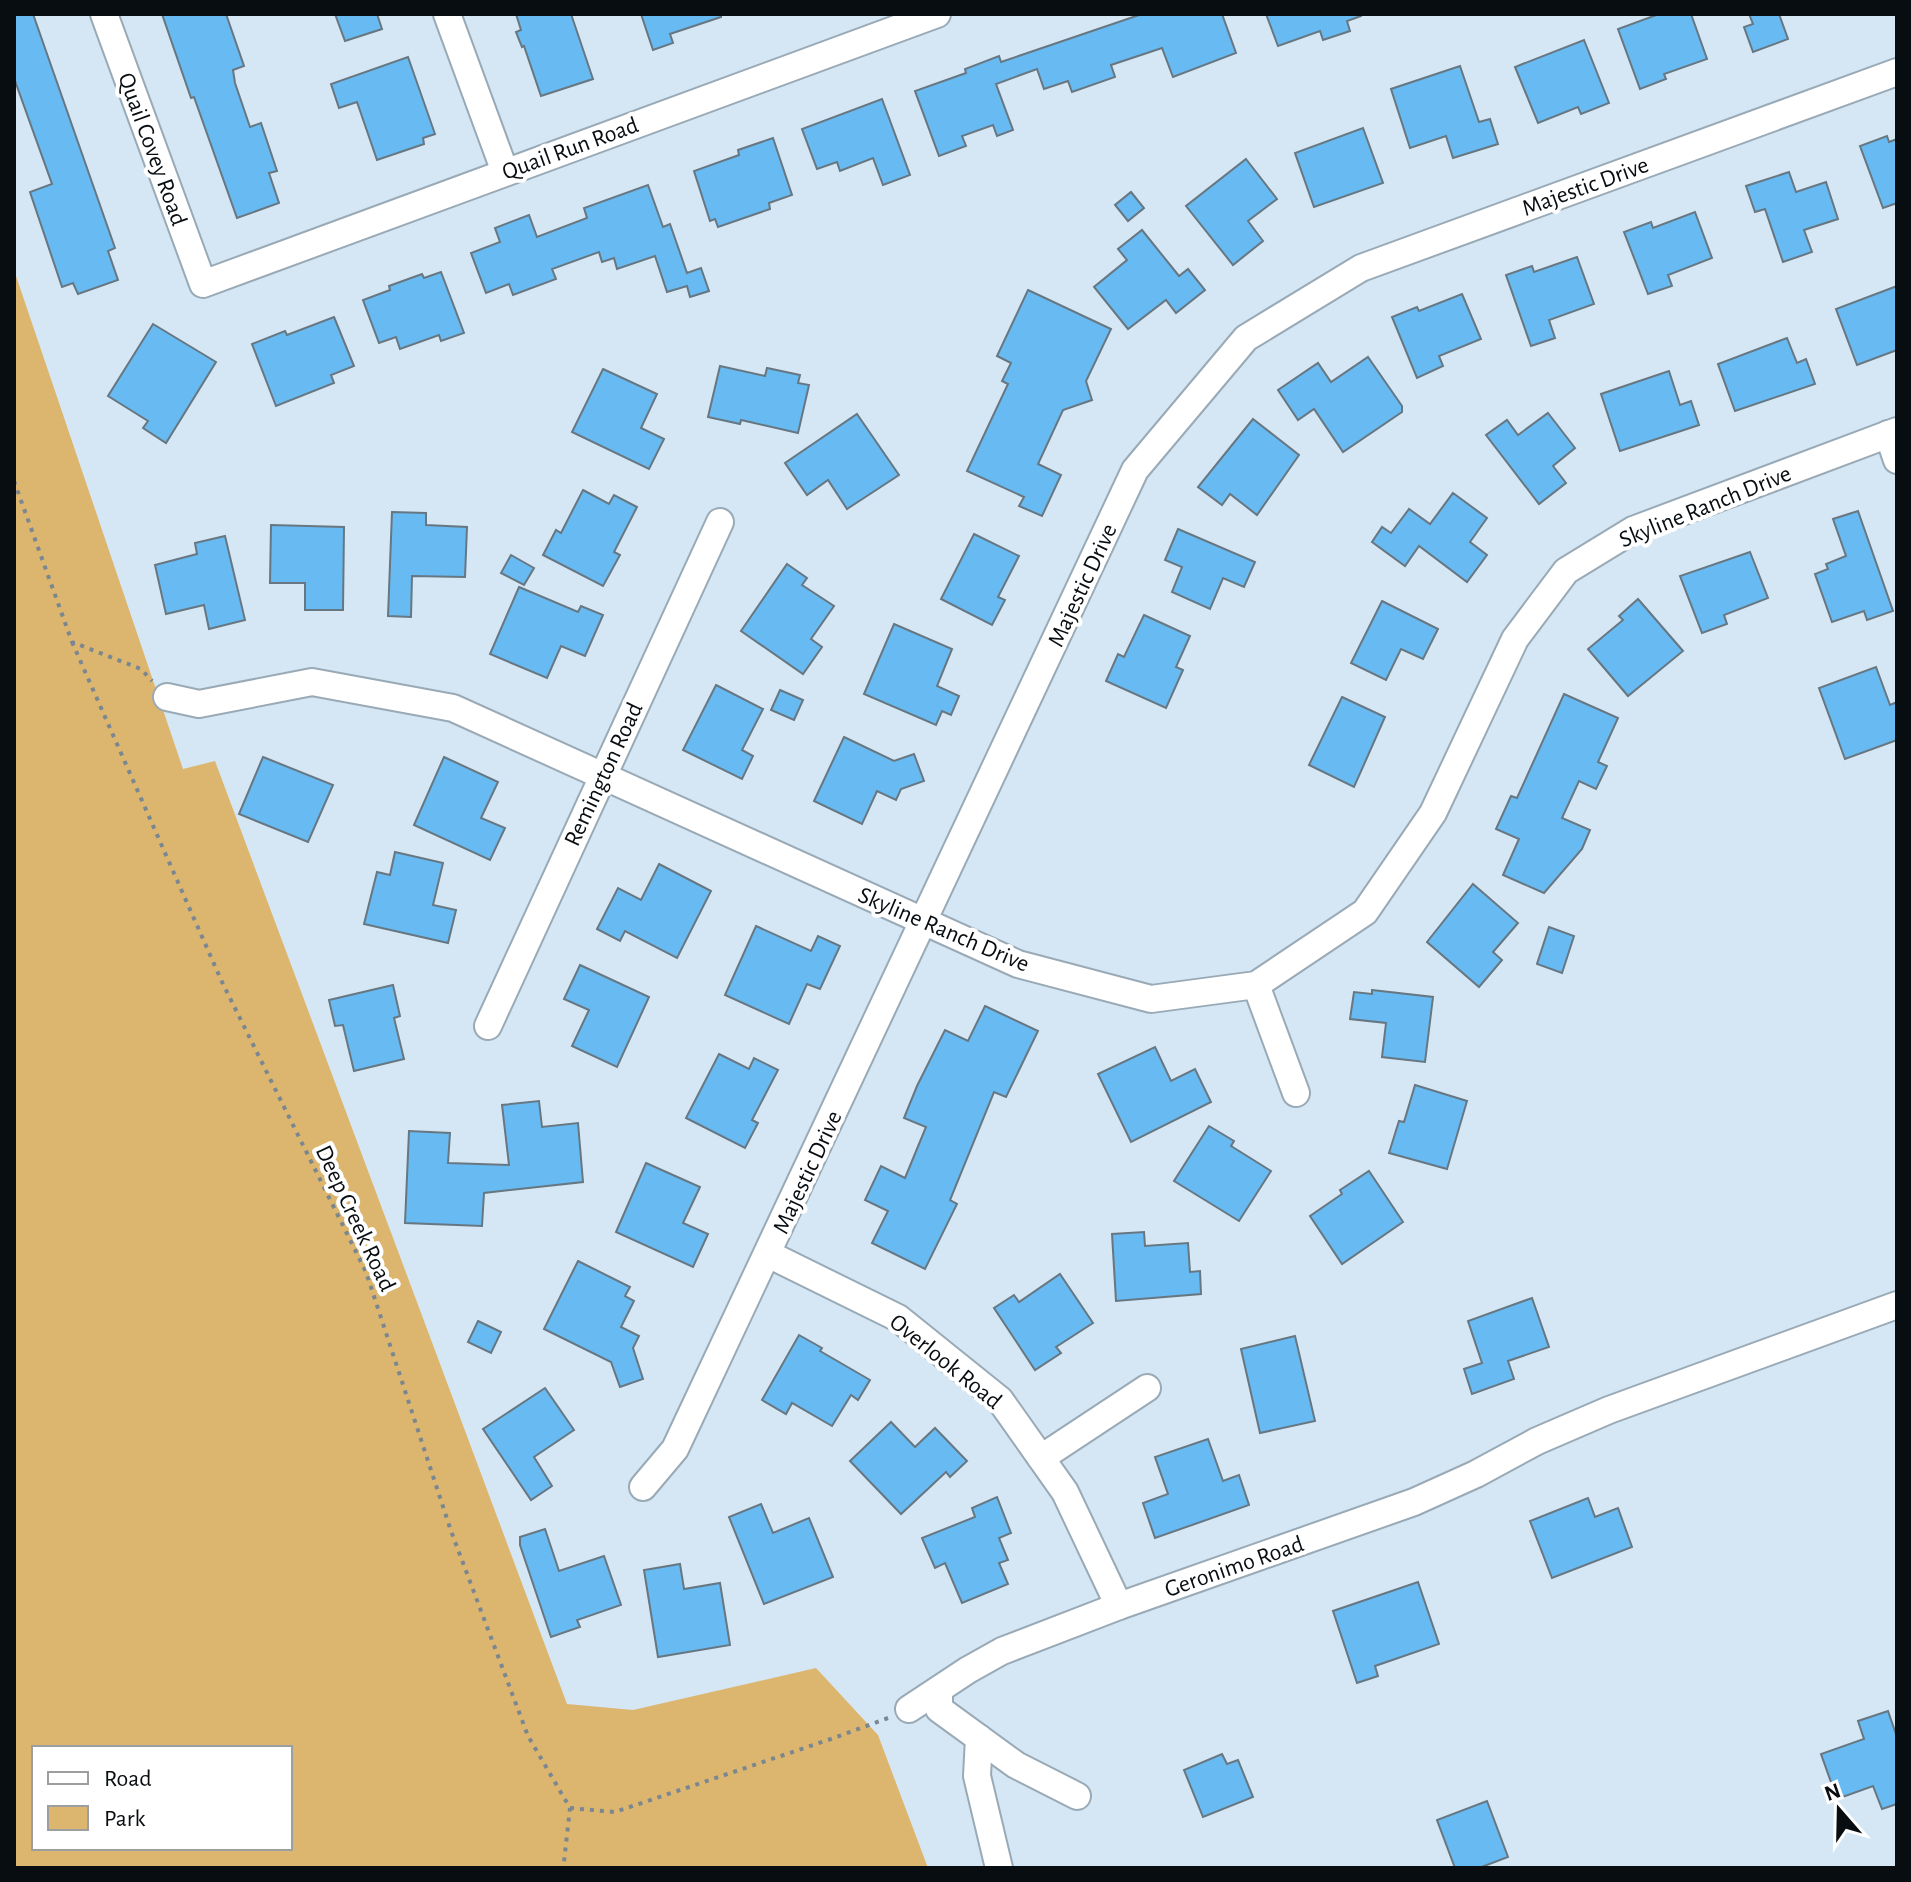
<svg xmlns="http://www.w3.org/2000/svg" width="1911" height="1882" font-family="'Alegreya Sans',sans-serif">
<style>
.green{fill:#dcb66f;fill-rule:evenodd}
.building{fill:#68baf2;stroke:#677782;stroke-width:2}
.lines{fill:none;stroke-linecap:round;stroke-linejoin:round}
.minor-casing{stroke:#99aab6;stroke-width:30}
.path{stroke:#7b8790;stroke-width:4;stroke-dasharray:4 6;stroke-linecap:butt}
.minor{stroke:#fff;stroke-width:26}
.labels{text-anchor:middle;stroke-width:8;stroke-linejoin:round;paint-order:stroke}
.street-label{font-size:24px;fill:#080d11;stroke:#fff}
</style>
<rect width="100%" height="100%" fill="#d5e7f4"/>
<path class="green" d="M14 270 183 769 215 761 567 1704 633 1710 816 1668 878 1735 928 1868H14ZM34 1748H290V1848H34Z"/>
<g class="building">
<path d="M14 14H33L115 248 108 251 118 280 78 294 73 283 62 287 30 192 52 184 14 78Z"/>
<path d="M162 14H226L244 66 233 70 235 83 250 127 261 123 277 171 269 173 279 203 237 218 194 97 191 98Z"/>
<path d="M335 14H377L382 29 345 41Z"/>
<path d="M516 14H571L593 79 541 96 524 46 522 47 516 32 521 30Z"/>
<path d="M641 14H721V17L670 34 673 43 653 50Z"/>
<path d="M1142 14H1222L1236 53 1173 77 1162 48 1111 65 1115 77 1072 92 1068 81 1044 89 1037 69 996 84 1013 130 997 136 993 125 962 136 966 146 939 156 915 91 966 73 965 69 999 56 1001 62Z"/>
<path d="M1266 14H1361V16L1347 21 1350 31 1323 40 1320 31 1278 46Z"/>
<path d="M1659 14H1691L1707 59 1664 74 1666 79 1640 89 1618 29Z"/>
<path d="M1749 14H1779L1788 39 1753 52 1744 27 1753 24Z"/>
<path d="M1584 40 1609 103 1581 114 1578 107 1538 123 1515 67Z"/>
<path d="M408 57 435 134 423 138 424 144 377 160 357 102 339 108 331 84Z"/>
<path d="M1460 66 1479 122 1490 119 1498 144 1453 158 1446 136 1410 148 1391 89Z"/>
<path d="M882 99 910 175 883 185 873 158 840 171 837 162 817 169 802 129Z"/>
<path d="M1363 128 1383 183 1314 207 1295 153Z"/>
<path d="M1887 136 1889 142 1897 139V203L1883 208 1860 146Z"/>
<path d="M773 138 792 195 769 203 770 209 718 227 715 219 710 221 694 171 739 155 738 150Z"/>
<path d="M1246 159 1277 199 1248 221 1263 241 1233 265 1186 206Z"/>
<path d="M1789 172 1796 192 1826 182 1838 219 1804 230 1812 252 1783 262 1765 209 1755 212 1746 186Z"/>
<path d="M648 185 663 227 670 224 687 273 701 268 709 291 690 297 687 286 667 292 655 256 617 269 614 258 602 262 599 252 552 269 556 279 513 295 509 284 486 293 471 253 500 242 495 228 529 215 537 237 587 218 584 208Z"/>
<path d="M1131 192 1144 208 1128 221 1115 205Z"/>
<path d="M1695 212 1712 258 1668 275 1672 286 1648 294 1624 232 1651 222 1653 228Z"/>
<path d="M1142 230 1179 276 1188 269 1205 290 1176 313 1166 300 1128 329 1094 287 1127 260 1118 249Z"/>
<path d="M1577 257 1594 304 1549 320 1555 338 1531 346 1506 275 1532 266 1534 272Z"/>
<path d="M441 272 464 333 441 341 439 335 400 349 396 337 379 343 363 300 390 290 389 286 422 274 424 278Z"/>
<path d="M1897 286V350L1857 365 1836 309Z"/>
<path d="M1028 290 1111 329 1086 381 1092 400 1063 410 1038 464 1061 475 1042 516 1019 506 1024 497 967 471 1008 384 1002 381 1011 363 997 356Z"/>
<path d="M1462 294 1481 339 1439 356 1443 366 1417 378 1392 317 1417 307 1419 311Z"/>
<path d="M334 317 354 366 331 375 334 383 276 406 252 344 285 331 287 335Z"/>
<path d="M153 324 216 362 166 443 143 428 148 421 108 396Z"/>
<path d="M1787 338 1797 363 1806 359 1815 384 1735 411 1718 364Z"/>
<path d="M1368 357 1402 406V412L1343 452 1314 409 1298 420 1278 390 1318 363 1331 382Z"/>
<path d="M720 366 765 376 767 368 800 375 798 383 809 385 798 433 741 420 740 424 708 417Z"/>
<path d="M603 369 657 394 641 428 664 439 649 469 572 432Z"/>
<path d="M1669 371 1680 405 1691 401 1699 425 1620 451 1601 394Z"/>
<path d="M1548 413 1575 448 1553 466 1566 483 1539 504 1486 435 1507 420 1518 435Z"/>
<path d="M857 414 899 475 847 509 828 480 807 495 785 463Z"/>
<path d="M1253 419 1299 455 1257 515 1230 494 1222 505 1198 487Z"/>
<path d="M583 490 609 504 614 495 637 507 614 552 620 555 603 586 543 555 556 530 561 533Z"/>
<path d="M1453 493 1487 518 1470 542 1487 555 1467 582 1419 546 1405 566 1372 542 1382 527 1391 533 1409 509 1430 524Z"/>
<path d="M1858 511 1893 611 1867 620 1864 611 1832 622 1815 574 1828 569 1826 564 1846 556 1833 519Z"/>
<path d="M392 512 426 513V525L467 527 465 577 412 576 411 617 388 616Z"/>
<path d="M271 525 344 527 343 610H305V583H270Z"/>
<path d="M1178 529 1255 562 1244 587 1223 578 1210 609 1172 592 1182 567 1165 560Z"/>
<path d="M974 534 1019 556 998 597 1005 600 992 625 941 599Z"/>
<path d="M225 536 245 620 209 629 204 605 166 614 155 565 197 554 195 543Z"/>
<path d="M1750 552 1768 598 1724 615 1727 624 1702 633 1680 576Z"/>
<path d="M511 555 534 568 524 585 501 573Z"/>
<path d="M787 564 807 578 802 585 834 606 811 639 822 647 803 674 741 631Z"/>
<path d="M519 587 578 612 581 606 603 615 585 656 561 646 547 678 490 654Z"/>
<path d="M1638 599 1683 651 1628 696 1588 649 1623 620 1619 616Z"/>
<path d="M1382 601 1438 629 1423 659 1401 649 1386 680 1351 663Z"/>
<path d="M1144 615 1190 636 1176 667 1183 670 1166 708 1106 681 1118 654 1124 657Z"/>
<path d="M894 624 952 649 937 686 959 696 951 715 942 711 936 725 864 694Z"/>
<path d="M1876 667 1890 705 1897 702V740L1845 759 1819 688Z"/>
<path d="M716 685 763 709 742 750 753 756 742 779 683 750Z"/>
<path d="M780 690 803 700 794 720 771 710Z"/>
<path d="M1564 694 1618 718 1598 762 1607 766 1596 789 1579 781 1562 818 1590 830 1582 849 1544 893 1503 875 1519 839 1496 829 1511 796 1517 798Z"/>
<path d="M1342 697 1385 717 1354 787 1309 765Z"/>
<path d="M844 737 894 761 914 754 924 781 901 789 896 800 877 791 862 824 814 801Z"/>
<path d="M263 757 333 785 308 842 239 814Z"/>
<path d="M444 757 498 782 481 818 505 828 490 860 414 825Z"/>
<path d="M395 852 443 863 433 905 456 910 448 943 364 924 377 872 390 875Z"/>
<path d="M659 864 711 891 677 958 625 931 620 941 597 929 618 888 641 900Z"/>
<path d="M1473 884 1518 923 1493 952 1502 960 1479 987 1427 942Z"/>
<path d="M756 926 811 951 818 936 840 946 820 989 807 984 789 1024 725 995Z"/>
<path d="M1549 927 1574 936 1562 973 1537 964Z"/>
<path d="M580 965 649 997 617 1067 572 1046 589 1010 564 999Z"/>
<path d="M393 985 400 1016 394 1018 404 1059 354 1071 343 1025 335 1026 329 1000Z"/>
<path d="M1372 990 1433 997 1425 1062 1382 1057 1386 1023 1350 1019 1354 992 1372 994Z"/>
<path d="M985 1006 1038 1031 1006 1097 994 1092 950 1200 957 1204 925 1269 872 1243 888 1211 865 1200 881 1166 905 1178 926 1127 904 1118 917 1086 945 1030 968 1041Z"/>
<path d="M1155 1047 1171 1081 1195 1069 1211 1102 1131 1142 1098 1074Z"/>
<path d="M719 1054 749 1069 754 1058 778 1070 752 1120 758 1123 745 1148 686 1118Z"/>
<path d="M1415 1085 1467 1101 1447 1169 1389 1153 1399 1121 1404 1122Z"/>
<path d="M539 1101 542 1127 578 1123 583 1182 484 1193 482 1226 405 1223 409 1131 450 1133 448 1163 509 1165 502 1105Z"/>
<path d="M1209 1126 1234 1141 1231 1146 1271 1171 1239 1221 1174 1181Z"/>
<path d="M646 1163 700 1187 683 1223 708 1234 693 1267 616 1232Z"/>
<path d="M1369 1171 1403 1222 1342 1264 1310 1216 1342 1194 1340 1190Z"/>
<path d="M1144 1232 1145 1246 1188 1243 1190 1272 1200 1271 1201 1294 1116 1301 1112 1234Z"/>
<path d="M578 1261 630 1287 625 1296 634 1301 621 1327 639 1336 633 1348 643 1379 620 1387 611 1362 544 1329Z"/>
<path d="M1060 1274 1093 1323 1056 1347 1061 1353 1035 1370 994 1308 1014 1295 1019 1302Z"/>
<path d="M1532 1298 1549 1347 1508 1361 1514 1379 1472 1394 1464 1369 1482 1363 1468 1321Z"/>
<path d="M478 1321 501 1332 491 1353 468 1342Z"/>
<path d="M799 1335 822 1348 820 1351 870 1380 858 1400 851 1395 832 1426 792 1403 786 1414 762 1400Z"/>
<path d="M1295 1336 1315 1421 1260 1433 1241 1349Z"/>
<path d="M545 1388 574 1430 534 1457 552 1486 531 1500 483 1429Z"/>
<path d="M891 1422 915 1447 935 1428 967 1461 950 1477 946 1472 901 1514 850 1461Z"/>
<path d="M1208 1439 1223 1481 1239 1475 1249 1505 1155 1538 1143 1503 1168 1494 1155 1457Z"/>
<path d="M997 1497 1011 1533 999 1538 1008 1560 999 1563 1008 1584 962 1603 945 1563 935 1568 922 1538 975 1517 972 1508Z"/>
<path d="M1588 1498 1595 1517 1618 1508 1632 1547 1552 1578 1530 1521Z"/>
<path d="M761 1504 773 1533 809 1518 833 1577 764 1604 729 1517Z"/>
<path d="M545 1529 559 1571 604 1556 621 1605 577 1620 580 1627 551 1637 520 1545V1537Z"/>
<path d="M680 1564 684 1589 720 1583 730 1645 658 1657 644 1570Z"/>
<path d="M1418 1582 1439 1644 1375 1666 1378 1676 1357 1683 1333 1611Z"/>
<path d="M1888 1711 1897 1737V1804L1882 1809 1873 1786 1837 1799 1821 1754 1864 1739 1858 1721Z"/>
<path d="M1222 1754 1227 1764 1238 1760 1253 1797 1203 1817 1184 1770Z"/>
<path d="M1487 1801 1508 1857 1479 1868H1455L1437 1820Z"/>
</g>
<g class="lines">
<defs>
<g id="minor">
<path d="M104 14 203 284 937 14"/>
<path d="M447 14 505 172"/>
<path d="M1888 434 1897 460"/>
<path d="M167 697 199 704 312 682 453 708 1018 964 1151 999 1256 985 1365 912 1433 813 1515 639 1566 571 1633 530 1897 431"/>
<path d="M1256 985 1296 1093"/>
<path d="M488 1026 720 522"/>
<path d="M768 1254 898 1318 1000 1400 1065 1492 1119 1606"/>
<path d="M1041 1458 1147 1388"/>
<path d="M643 1487 675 1449 1135 470 1246 338 1361 268 1897 72"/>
<path d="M939 1691V1709L1016 1765 1077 1796"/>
<path d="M909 1709 968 1670 1002 1651 1119 1606 1414 1502 1476 1474 1537 1441 1609 1410 1897 1305"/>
<path d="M979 1738 977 1776 999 1868"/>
</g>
</defs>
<use href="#minor" class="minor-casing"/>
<g class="path">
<path d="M14 481 72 642 141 669 152 681"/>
<path d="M72 642 222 982 366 1272 451 1531 528 1736 570 1808 564 1862 567 1868"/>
<path d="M570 1808 615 1812 831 1739 888 1718"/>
</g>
<use href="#minor" class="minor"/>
</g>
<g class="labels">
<g class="street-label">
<text transform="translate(570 148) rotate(-20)" y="8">Quail Run Road</text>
<text transform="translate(153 149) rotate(70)" y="8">Quail Covey Road</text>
<text transform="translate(1585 186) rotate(-20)" y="8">Majestic Drive</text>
<text transform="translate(1705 506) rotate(-22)" y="8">Skyline Ranch Drive</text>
<text transform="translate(1082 585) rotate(-65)" y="8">Majestic Drive</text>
<text transform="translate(603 774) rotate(-65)" y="8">Remington Road</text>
<text transform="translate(944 929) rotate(23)" y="8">Skyline Ranch Drive</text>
<text transform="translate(807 1172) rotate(-65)" y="8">Majestic Drive</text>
<text transform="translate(356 1218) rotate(65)" y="8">Deep Creek Road</text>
<text transform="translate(946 1361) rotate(39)" y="8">Overlook Road</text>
<text transform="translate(1234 1566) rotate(-19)" y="8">Geronimo Road</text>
</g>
</g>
<rect width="1911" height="1882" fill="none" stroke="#080d11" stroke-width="32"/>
<rect x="32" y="1746" width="260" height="104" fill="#ffffff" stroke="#9c9ea0" stroke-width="2"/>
<rect x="48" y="1772" width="40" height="12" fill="#ffffff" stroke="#9c9ea0" stroke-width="2"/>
<text x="104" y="1786" font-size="24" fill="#080d11">Road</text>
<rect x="48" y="1806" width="40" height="24" fill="#dcb66f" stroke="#9c9ea0" stroke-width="2"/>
<text x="104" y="1826" font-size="24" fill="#080d11">Park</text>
<g transform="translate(1839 1810) rotate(340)" stroke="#ffffff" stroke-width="6" paint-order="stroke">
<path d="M0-6L14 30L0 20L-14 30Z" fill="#080d11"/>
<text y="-12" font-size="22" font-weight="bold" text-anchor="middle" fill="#080d11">N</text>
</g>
</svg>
